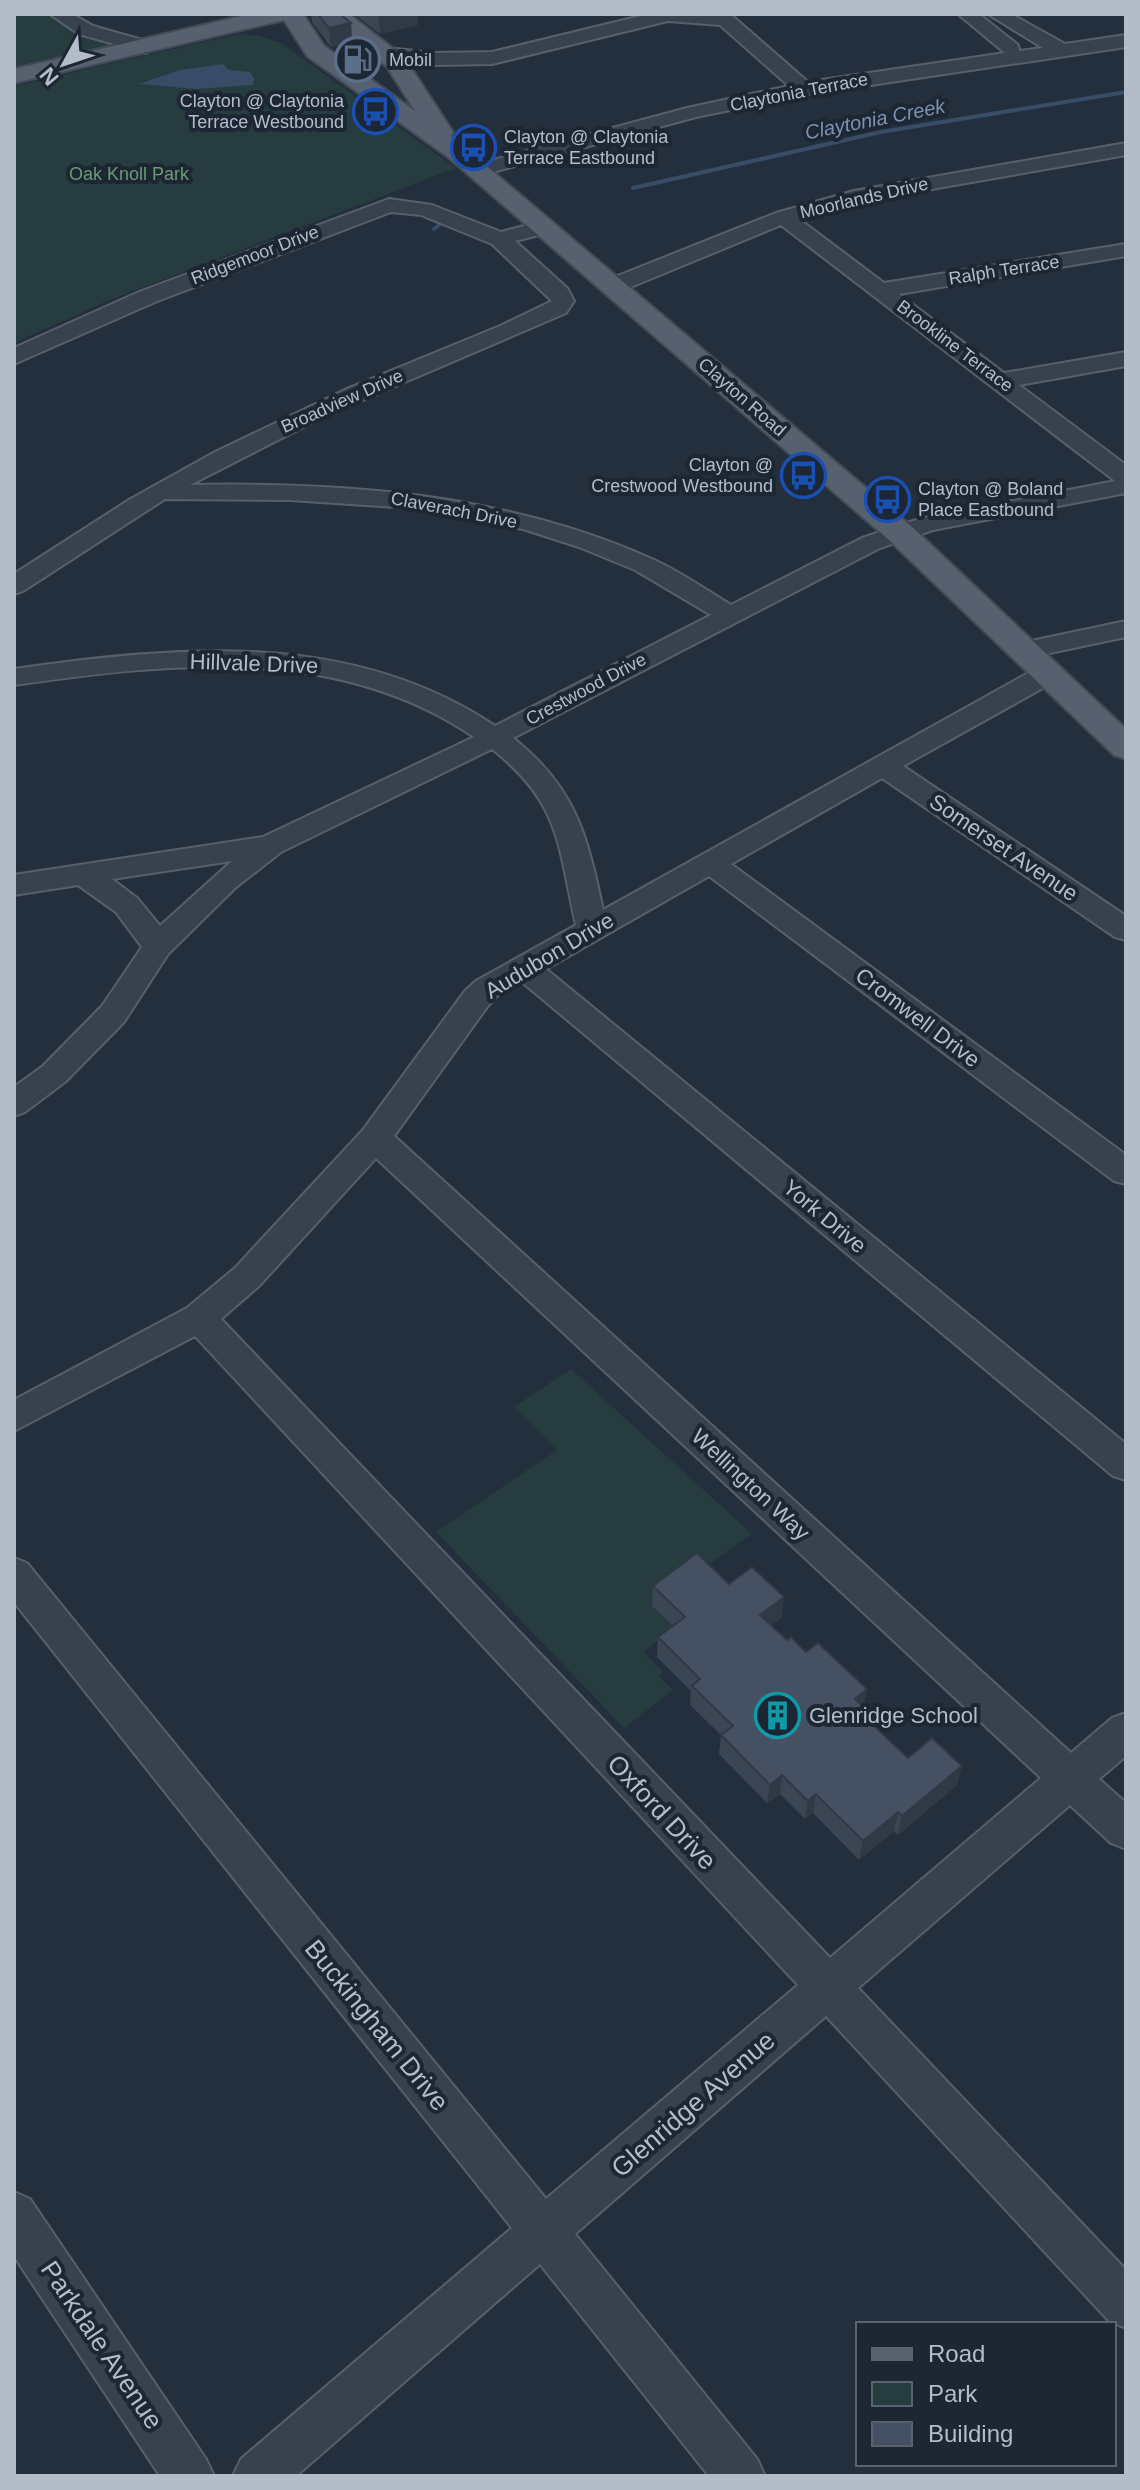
<svg xmlns="http://www.w3.org/2000/svg" width="1140" height="2490" font-family="Helvetica,sans-serif">
<style>
.green{fill:#263c3f}
.water{fill:#394c67}
.lines{fill:none;stroke-linecap:round;stroke-linejoin:round}
.stream{stroke:#394c67;stroke-width:4}
.minor-casing{stroke:#565f6c;stroke-width:4}
.major-casing{stroke:#414a57;stroke-width:4}
.minor{fill:#38414e;fill-rule:evenodd}
.major{fill:#56606e;fill-rule:evenodd}
.wall{fill:#3b4654}
.shaded-wall{fill:#303945}
.building{fill:#455162;stroke:#303945;stroke-width:2}
.labels{text-anchor:middle;stroke-width:8;stroke-linejoin:round;paint-order:stroke}
.far-poi-label{font-size:18px;fill:#b4bcc9;stroke:#1d2633;text-anchor:start}
.far-street-label{font-size:18px;fill:#b4bcc9;stroke:#1d2633}
.far-park-label{font-size:18px;fill:#6b9a76;stroke:#1d2633}
.far-water-label{font-size:20px;font-style:italic;fill:#7c92b1;stroke:#1d2633}
.street-label{font-size:22px;fill:#b4bcc9;stroke:#1d2633}
.poi-label{font-size:22px;fill:#b4bcc9;stroke:#1d2633;text-anchor:start}
.near-street-label{font-size:26px;fill:#b4bcc9;stroke:#1d2633}
</style>
<rect width="100%" height="100%" fill="#242f3e"/>
<g class="green">
<path d="M14 14H59L146 47 14 76Z"/>
<path d="M238 34 259 36 281 43 456 168 107 301 14 343V86Z"/>
<path d="M571 1369 752 1534 652 1605 675 1628 643 1652 663 1672 659 1676 673 1690 624 1728 436 1532 557 1450 514 1407Z"/>
</g>
<path class="water" d="M223 64 229 70 250 72 255 80 252 85 196 89 139 84 180 70Z"/>
<g class="lines">
<g class="stream">
<path d="M633 188 881 132 1126 92"/>
<path d="M434 229 443 222"/>
</g>
<defs>
<g id="minor">
<path d="M50 14H72L93 26 153 43 156 47 146 53 79 34Z"/>
<path d="M649 14H730L808 82 1005 53 958 14H979L1018 45 1019 51 1043 48 988 14H1011L1065 44 1126 35V47L804 95 696 117 478 176 471 174 468 170 471 166 687 108 789 86 720 25 668 21 492 64 434 65 387 60 377 54 387 48 434 53 492 52Z"/>
<path d="M1126 143V155L863 201 799 219 884 283 1126 244V256L899 294 1004 373 1126 352V366L1019 385 1126 465V493L933 530 880 548 513 738C576 788 587 835 603 910L1039 667H1059L1062 673 1059 679 903 766 1126 916V940L1115 937 882 778 731 864 1126 1155V1184L1114 1181 709 876 546 969 1126 1444V1480L1113 1476 522 982 498 995 487 1007 394 1136 1071 1753 1112 1718 1126 1713V1756L1099 1779 1126 1803V1849L1111 1843 1070 1805 858 1988 1126 2270V2328L1109 2321 826 2016 575 2234 757 2459 765 2476H709L540 2264 296 2476H233L241 2459 512 2228 14 1602V1558L27 1563 546 2199 798 1985 195 1336 14 1431V1400L187 1308 235 1268 363 1130 465 991 476 981 576 925C558 846 561 803 492 749L281 852 235 888 168 954 124 1022 65 1082 25 1112 14 1116V1087L43 1066 102 1006 142 947 116 912 78 885 14 895V875L263 837 474 737C336 643 170 663 14 685V669C178 646 350 629 495 726L711 615 635 570 579 547 523 529 411 508 290 500 165 499 23 591 14 594V574L129 500 215 452 349 388 500 326 552 301 492 244 421 215 391 212 155 302 14 364V348L139 292 389 199 432 205 501 232 543 221 551 222 554 227 551 232 515 241 567 288 574 301 566 313 321 418 190 485C348 482 506 494 652 559 679 571 705 589 731 605L862 538 919 519 1115 481 781 225 621 291H605L602 286 605 281 776 213 854 191ZM232 861 160 926 137 898 112 879ZM376 1158 1041 1778 830 1958 221 1319 259 1286Z"/>
<path d="M1126 621V637L1026 658 1017 656 1013 650 1017 644Z"/>
<path d="M14 2192 30 2199 206 2459 214 2476H160L14 2256Z"/>
</g>
<path id="major" d="M251 14H303L324 46 415 111 387 67 323 14H349L404 57 453 132 451 136 911 526 1126 729V759L1114 755 889 540 448 157 307 56 284 20 14 83V69Z"/>
</defs>
<use href="#minor" class="minor-casing"/>
<use href="#major" class="major-casing"/>
<use href="#minor" class="minor"/>
<use href="#major" class="major"/>
</g>
<g class="wall">
<path d="M311 14H340L351 23 352 42 331 47 312 22Z"/>
<path d="M354 14H418V25L380 34Z"/>
<path d="M729 1584 782 1617 771 1625 787 1640 867 1689 863 1707 877 1720 875 1727 908 1758 957 1785 898 1835 894 1831 859 1860 813 1813 805 1819 780 1794 767 1803 719 1754 721 1735 690 1705 691 1691 657 1657 658 1637 673 1626 652 1606 653 1586Z"/>
</g>
<g class="shaded-wall">
<path d="M386 14H418V25L380 34 379 16Z"/>
<path d="M351 23 352 42 331 47 329 28Z"/>
<path d="M784 1597 782 1617 758 1635 760 1615Z"/>
<path d="M867 1689 863 1709 855 1699Z"/>
<path d="M962 1766 957 1785 898 1835 902 1816Z"/>
<path d="M782 1775 780 1794 767 1803 770 1785Z"/>
<path d="M816 1794 813 1813 805 1819 808 1801Z"/>
<path d="M898 1812 894 1831 859 1860 863 1841Z"/>
</g>
<g class="building">
<path d="M318 14H340L351 23 329 28Z"/>
<path d="M697 1553 729 1584 752 1567 784 1597 760 1615 787 1640 791 1637 806 1652 818 1643 867 1689 855 1699 877 1720 872 1724 908 1758 932 1738 962 1766 902 1816 898 1812 863 1841 816 1794 808 1801 782 1775 770 1785 721 1735 733 1726 692 1686 700 1679 658 1637 685 1617 653 1586Z"/>
</g>
<defs>
<symbol id="fuel-ring" viewBox="-11 -11 22 22"><circle r="9.5" fill="#1d2633" stroke="#5c6f8a" stroke-width="1.5"/><path d="M-5.5-6h7V0h2V4h1.3V-2.5L3-4.5l.8-.8L6-3V5H2.5V1h-1V6h-7ZM-4.2-4.7v3.2H.2V-4.7Z" fill="#5c6f8a"/></symbol>
<symbol id="bus-ring" viewBox="-11 -11 22 22"><circle r="9.5" fill="#1d2633" stroke="#1a4fb4" stroke-width="1.5"/><path d="M-5-6H5V4H4V6H2V4H-2V6H-4V4H-5ZM-3.5-4V0h7V-4ZM-3.5 1.2v1.5H-2V1.2ZM2 1.2v1.5H3.5V1.2Z" fill="#1a4fb4"/></symbol>
<symbol id="building-ring" viewBox="-11 -11 22 22"><circle r="9.5" fill="#1d2633" stroke="#0f9aa8" stroke-width="1.5"/><path d="M-4-6H4V6H1V3H-1V6H-4ZM-2.5-4.3h1.7v1.8h-1.7ZM.8-4.3h1.7v1.8H.8ZM-2.5-1h1.7V.8h-1.7ZM.8-1h1.7V.8H.8Z" fill="#0f9aa8"/></symbol>
</defs>
<g fill-rule="evenodd">
<use href="#fuel-ring" x="332" y="34" width="51" height="51"/>
<use href="#bus-ring" x="350" y="86" width="51" height="51"/>
<use href="#bus-ring" x="448" y="122" width="51" height="51"/>
<use href="#bus-ring" x="778" y="450" width="51" height="51"/>
<use href="#bus-ring" x="862" y="474" width="51" height="51"/>
<use href="#building-ring" x="752" y="1690" width="51" height="51"/>
</g>
<g class="labels">
<g class="far-poi-label">
<text x="389" y="66">Mobil</text>
<text x="344" y="107" text-anchor="end">Clayton @ Claytonia<tspan x="344" dy="21">Terrace Westbound</tspan></text>
<text x="504" y="143">Clayton @ Claytonia<tspan x="504" dy="21">Terrace Eastbound</tspan></text>
<text x="773" y="471" text-anchor="end">Clayton @<tspan x="773" dy="21">Crestwood Westbound</tspan></text>
<text x="918" y="495">Clayton @ Boland<tspan x="918" dy="21">Place Eastbound</tspan></text>
</g>
<g class="far-street-label">
<text transform="translate(799 92) rotate(-11)" y="6">Claytonia Terrace</text>
<text transform="translate(864 198) rotate(-13)" y="6">Moorlands Drive</text>
<text transform="translate(255 255) rotate(-21)" y="6">Ridgemoor Drive</text>
<text transform="translate(1004 270) rotate(-9)" y="6">Ralph Terrace</text>
<text transform="translate(955 346) rotate(37)" y="6">Brookline Terrace</text>
<text transform="translate(742 397) rotate(41)" y="6">Clayton Road</text>
<text transform="translate(342 401) rotate(-24)" y="6">Broadview Drive</text>
<text transform="translate(454 510) rotate(11)" y="6">Claverach Drive</text>
<text transform="translate(586 689) rotate(-28)" y="6">Crestwood Drive</text>
</g>
<g class="far-park-label">
<text x="129" y="180">Oak Knoll Park</text>
</g>
<g class="far-water-label">
<text transform="translate(875 119) rotate(-11)" y="7">Claytonia Creek</text>
</g>
<g class="street-label">
<text transform="translate(254 663) rotate(2)" y="8">Hillvale Drive</text>
<text transform="translate(1004 847) rotate(34)" y="8">Somerset Avenue</text>
<text transform="translate(549 955) rotate(-31)" y="8">Audubon Drive</text>
<text transform="translate(918 1017) rotate(37)" y="8">Cromwell Drive</text>
<text transform="translate(825 1216) rotate(40)" y="8">York Drive</text>
<text transform="translate(751 1484) rotate(43)" y="8">Wellington Way</text>
</g>
<g class="poi-label">
<text x="809" y="1723">Glenridge School</text>
</g>
<g class="near-street-label">
<text transform="translate(662 1812) rotate(47)" y="9">Oxford Drive</text>
<text transform="translate(377 2025) rotate(51)" y="9">Buckingham Drive</text>
<text transform="translate(693 2104) rotate(-41)" y="9">Glenridge Avenue</text>
<text transform="translate(102 2345) rotate(56)" y="9">Parkdale Avenue</text>
</g>
</g>
<rect width="1140" height="2490" fill="none" stroke="#b4bcc9" stroke-width="32"/>
<rect x="856" y="2322" width="260" height="144" fill="#1d2633" stroke="#59626f" stroke-width="2"/>
<rect x="872" y="2348" width="40" height="12" fill="#56606e" stroke="#59626f" stroke-width="2"/>
<text x="928" y="2362" font-size="24" fill="#b4bcc9">Road</text>
<rect x="872" y="2382" width="40" height="24" fill="#263c3f" stroke="#59626f" stroke-width="2"/>
<text x="928" y="2402" font-size="24" fill="#b4bcc9">Park</text>
<rect x="872" y="2422" width="40" height="24" fill="#455162" stroke="#59626f" stroke-width="2"/>
<text x="928" y="2442" font-size="24" fill="#b4bcc9">Building</text>
<g transform="translate(64 64) rotate(230)" stroke="#1d2633" stroke-width="6" paint-order="stroke">
<path d="M0-6L14 30L0 20L-14 30Z" fill="#b4bcc9"/>
<text y="-12" font-size="22" font-weight="bold" text-anchor="middle" fill="#b4bcc9">N</text>
</g>
</svg>
